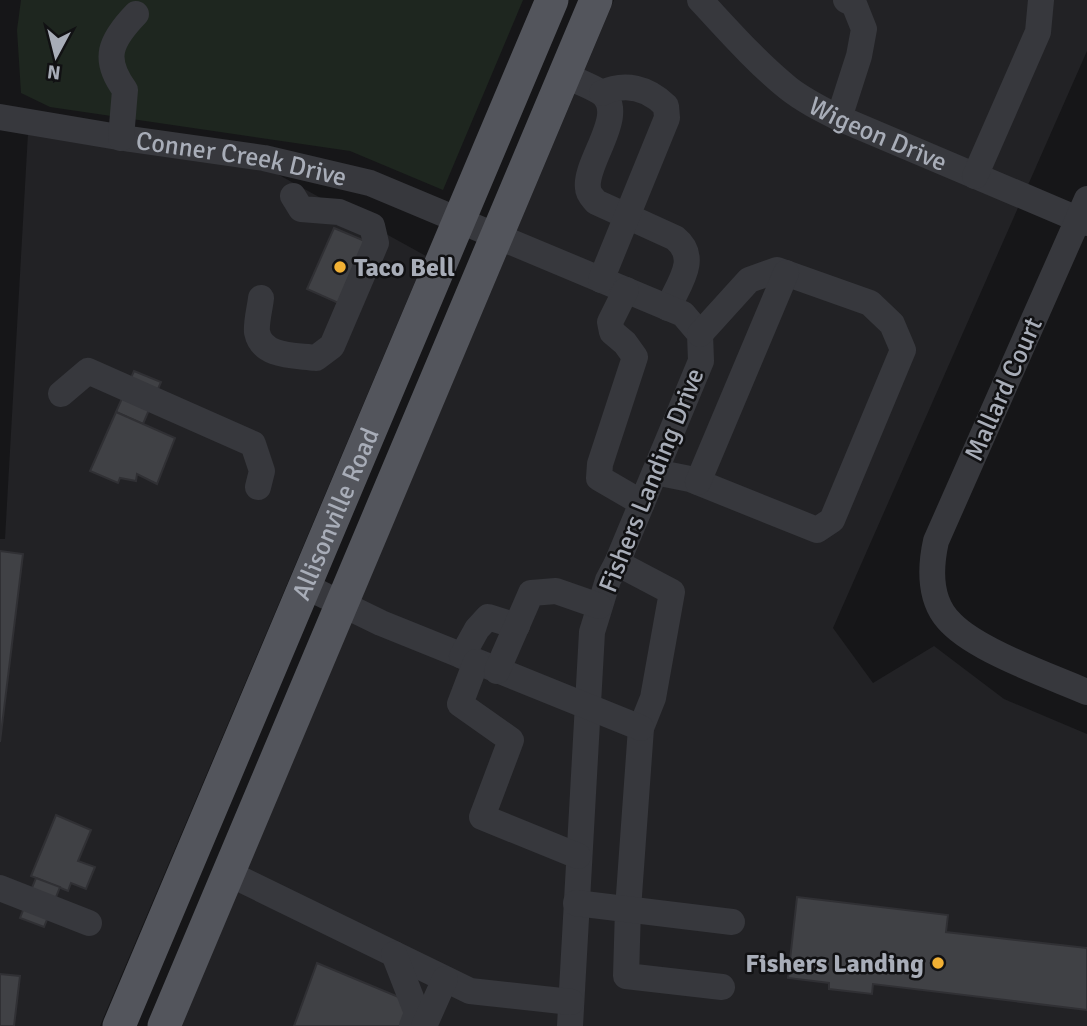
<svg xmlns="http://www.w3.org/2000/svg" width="1087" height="1026" font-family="Signika,sans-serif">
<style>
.built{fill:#222225}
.green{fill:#1e261f}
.building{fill:#404145;stroke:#303034;stroke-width:2}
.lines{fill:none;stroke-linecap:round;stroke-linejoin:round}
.minor{stroke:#37383d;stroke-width:26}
.major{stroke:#53555c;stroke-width:33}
.poi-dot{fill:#f2b134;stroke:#111113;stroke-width:2.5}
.labels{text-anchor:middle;stroke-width:5;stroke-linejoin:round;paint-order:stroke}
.street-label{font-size:26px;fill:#a8adb8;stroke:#111113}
.poi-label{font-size:26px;font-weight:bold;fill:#a8adb8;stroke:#111113;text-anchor:start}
</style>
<rect width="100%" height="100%" fill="#161618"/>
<g class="built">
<path d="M614 0H1087V51L833 628 873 683 934 646 1004 699 1087 734V1026H181Z"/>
<path d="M28 133 270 170 426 256 100 1026H0V539H5Z"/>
</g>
<path class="green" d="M21 0H523L443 190 350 151 50 107 21 93 17 30Z"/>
<g class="building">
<path d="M334 228 372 244 345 306 307 289Z"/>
<path d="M134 371 161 382 143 424 116 412Z"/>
<path d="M116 412 175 438 157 484 137 474 136 481 120 478 118 483 90 471Z"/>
<path d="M0 551 23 554 0 742Z"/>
<path d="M56 815 91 830 78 861 95 867 86 889 71 883 68 891 31 876Z"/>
<path d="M36 878 60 887 44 927 20 918Z"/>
<path d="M797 897 948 915 946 932 1087 948V1010L873 984 872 994 829 989V983L788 978Z"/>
<path d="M317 963 401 998 408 1018 405 1026H294Z"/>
<path d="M0 974 20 976 14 1026H0Z"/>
</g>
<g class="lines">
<g class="minor">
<path id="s1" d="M700 0C728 30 756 62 788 88 803 100 821 109 839 118L1087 223"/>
<path d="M565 75C576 81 589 85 600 92 630 112 584 162 588 188 588 194 593 198 596 202L675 238C700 258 679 283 668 308"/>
<path id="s2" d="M0 117 130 139 264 158 370 183 683 314 700 334 701 361 617 563 608 580 592 632 570 1026"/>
<path d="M839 118 859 56 864 29 854 4 846 0"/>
<path d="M121 138 125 90C102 59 110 41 136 14"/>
<path d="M975 176 1038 32 1041 0"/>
<path d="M1087 199 936 541C930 568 929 602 951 623 978 651 1050 676 1087 692"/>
<path d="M601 280 667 118 666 106C648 88 625 82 602 93"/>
<path d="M626 290 610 322 612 332 625 343 635 357 600 464 599 478 642 503"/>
<path d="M261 298C260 308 256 322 257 332 262 358 296 355 316 358L332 346 376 243 372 226 339 212 301 209 293 196"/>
<path d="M61 394 88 371 253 444 262 471 258 487"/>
<path d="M655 472 690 479 817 530 832 520 903 350 892 324 870 303 777 270 749 280 700 334"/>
<path d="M698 482 786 273"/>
<path d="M617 563 672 592 653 698 641 728 628 909 626 976 722 987"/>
<path d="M305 586 381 623 641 728"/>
<path d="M462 656 477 629 488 617 517 626"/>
<path d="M476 662 460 704 511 740 482 817 578 856"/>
<path d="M497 671 531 593 556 591 599 606"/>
<path d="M228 873 470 991 571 1002"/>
<path d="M0 888 89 923"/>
<path d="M576 903 732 922"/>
<path d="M394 954 417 1013 412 1026"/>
<path d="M424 1026 445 979"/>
</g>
<g class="major">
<path id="s3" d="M119 1026 552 0"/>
<path d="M164 1026C307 683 453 343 596 0"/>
</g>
</g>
<g class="poi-dot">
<circle cx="340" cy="267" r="7"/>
<circle cx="938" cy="963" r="7"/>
</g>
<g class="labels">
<g class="street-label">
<text dy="9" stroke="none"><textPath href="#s1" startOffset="226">Wigeon Drive</textPath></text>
<text dy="9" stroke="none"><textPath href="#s2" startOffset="245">Conner Creek Drive</textPath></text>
<text transform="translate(1003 389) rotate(-66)" y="9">Mallard Court</text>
<text transform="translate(651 480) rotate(-68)" y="9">Fishers Landing Drive</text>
<text dy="9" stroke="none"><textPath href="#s3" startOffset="556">Allisonville Road</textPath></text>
</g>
<g class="poi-label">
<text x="354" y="276">Taco Bell</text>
<text x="924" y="972" text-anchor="end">Fishers Landing</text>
</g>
</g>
<g transform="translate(56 56) rotate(187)" stroke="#111113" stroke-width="5" paint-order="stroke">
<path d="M0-5L12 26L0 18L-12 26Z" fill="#a8adb8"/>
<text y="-10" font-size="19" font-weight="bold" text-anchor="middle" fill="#a8adb8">N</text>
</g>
</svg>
